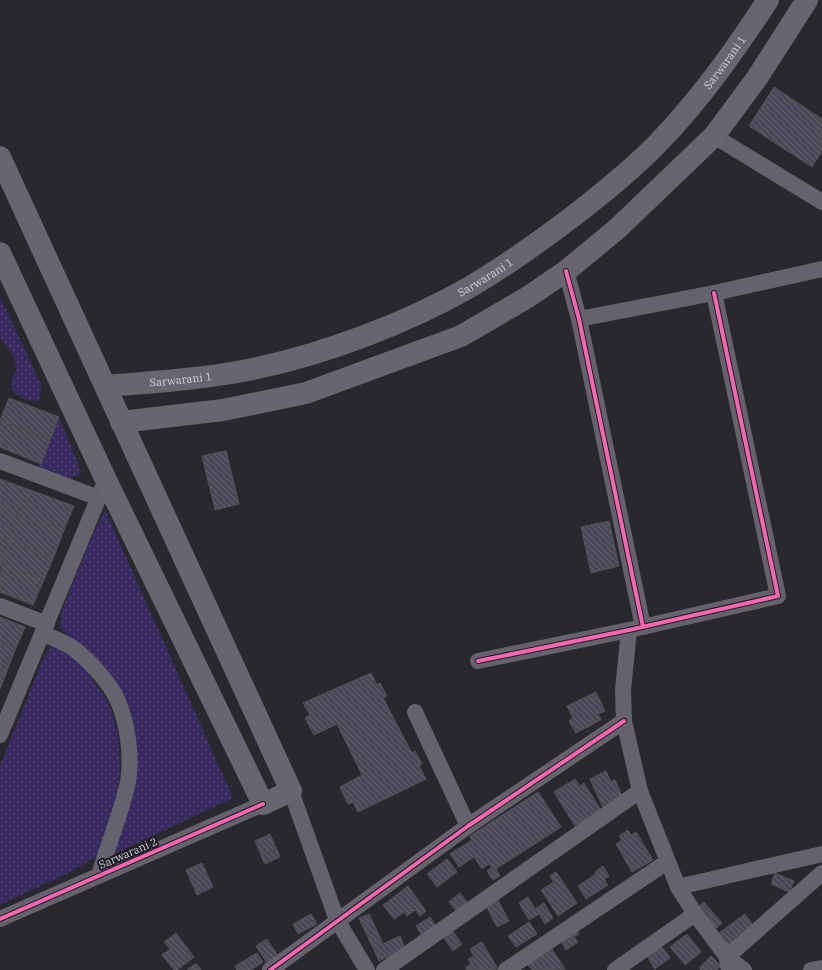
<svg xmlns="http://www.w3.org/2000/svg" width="822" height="970" font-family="'IBM Plex Serif',serif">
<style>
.grass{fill:url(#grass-dots)}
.building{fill:url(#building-back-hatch);stroke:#525256}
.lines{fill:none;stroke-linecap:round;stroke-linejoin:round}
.minor{stroke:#64636d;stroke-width:16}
.secondary{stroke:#676570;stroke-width:22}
.cycleway-casing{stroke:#1d1c26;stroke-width:6}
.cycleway{stroke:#f766af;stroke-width:4}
.labels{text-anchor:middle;stroke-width:4;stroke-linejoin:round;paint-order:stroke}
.street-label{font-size:11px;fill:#d3d2d9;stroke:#1d1c26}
</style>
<defs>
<pattern id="grass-dots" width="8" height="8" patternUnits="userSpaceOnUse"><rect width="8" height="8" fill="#372a5f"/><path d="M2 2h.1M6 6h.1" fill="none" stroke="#534875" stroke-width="1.8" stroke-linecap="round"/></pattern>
<pattern id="building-back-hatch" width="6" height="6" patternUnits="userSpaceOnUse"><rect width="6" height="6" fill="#4c4858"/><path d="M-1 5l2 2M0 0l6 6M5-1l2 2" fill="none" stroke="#65626f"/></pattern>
</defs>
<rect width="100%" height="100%" fill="#29282e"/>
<g class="grass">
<path d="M0 297 41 384 40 400C23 404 0 387 17 371L14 356 0 338Z"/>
<path d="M59 417 81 471C72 487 51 473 38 468Z"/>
<path d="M105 510 233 798 108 857 136 761 134 726 129 706 120 688 60 627 62 611 88 545Z"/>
<path d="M55 645 80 661 109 704 118 733 120 770 116 808 100 855 68 873 0 905V765L43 660 51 647Z"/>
</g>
<g class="building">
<path d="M774 87 822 119V151L812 167 749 126Z"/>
<path d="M9 398 59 417 50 440 0 420Z"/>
<path d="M0 421 50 441 41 464 0 447Z"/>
<path d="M226 451 239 504 215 510 202 456Z"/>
<path d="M0 479 30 490 21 517 0 509Z"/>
<path d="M30 490 74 506 63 532 21 517Z"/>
<path d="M0 509 21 517 10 541 0 537Z"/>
<path d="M21 517 63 532 53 559 10 541Z"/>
<path d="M609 521 619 566 591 573 581 527Z"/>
<path d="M0 537 10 541 1 565H0Z"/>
<path d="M10 541 53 559 43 582 1 565Z"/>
<path d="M1 565 43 582 33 605 0 592Z"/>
<path d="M0 617 25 627 15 650 0 644Z"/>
<path d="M0 644 15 650 6 674 0 672Z"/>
<path d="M0 672 6 674 0 689Z"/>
<path d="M371 673 377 685 380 683 387 696 383 698 412 753 415 751 422 764 419 766 426 779 358 812 353 802 348 804 340 787 362 775 337 724 314 735 305 718 310 715 303 703Z"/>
<path d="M596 692 605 711 598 714 601 720 576 733 569 721 573 718 567 706Z"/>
<path d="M606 771 611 782 615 780 623 798 603 808 590 779Z"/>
<path d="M575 779 580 786 584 783 601 810 575 826 554 792Z"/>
<path d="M538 792 561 827 496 869 500 876 493 880 487 871 492 867 489 864 482 869 474 857 459 867 450 854 472 840 470 836Z"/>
<path d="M628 830 631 835 636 832 653 860 632 872 616 844 622 840 619 836Z"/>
<path d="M270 834 276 848 261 855 255 841Z"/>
<path d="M277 849 280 857 265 864 261 856Z"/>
<path d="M447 859 457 872 437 887 427 874Z"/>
<path d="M202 863 213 887 197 895 186 870Z"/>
<path d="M603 866 609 876 604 879 608 885 586 899 578 886 596 874 595 872Z"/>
<path d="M556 872 577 903 558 916 541 890 554 882 550 876Z"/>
<path d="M775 873 794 881 789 892 771 884Z"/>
<path d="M408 886 426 911 420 916 415 910 407 916 404 912 394 919 383 905Z"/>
<path d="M460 893 468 903 457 912 449 902Z"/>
<path d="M528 897 535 909 544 903 553 918 545 924 539 914 529 920 519 903Z"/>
<path d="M498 900 509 921 497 927 486 906Z"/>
<path d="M704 902 722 923 715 929 698 907Z"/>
<path d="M311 914 317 924 298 934 293 924Z"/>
<path d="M369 914 383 944 400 936 405 948 379 961 359 918Z"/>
<path d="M745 914 755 928 729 947 719 933Z"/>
<path d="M430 917 436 926 422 936 416 926Z"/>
<path d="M529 922 537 934 516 947 508 936Z"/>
<path d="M451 929 462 944 453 951 442 935Z"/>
<path d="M576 929 579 934 574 937 578 942 566 950 560 940Z"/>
<path d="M176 933 194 957 177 970H174L162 955 170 949 164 942Z"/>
<path d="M687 934 701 952 685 965 670 947Z"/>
<path d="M267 939 278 956 267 963 256 946Z"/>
<path d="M482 942 498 969 467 970 465 968 471 964 468 959 474 956 470 949Z"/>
<path d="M660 944 670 958 655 969 646 954Z"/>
<path d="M552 949 565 969 532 970 528 965Z"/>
<path d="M257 953 263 962 251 970H237L235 966Z"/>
<path d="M711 956 721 966 717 970H701L699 968Z"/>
<path d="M196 963 201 970H187Z"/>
</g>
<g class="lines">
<g class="minor">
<path d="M714 136 822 202"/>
<path d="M566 271 579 319 643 627"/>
<path d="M579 319 714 293 822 269"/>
<path d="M0 461 99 498"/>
<path d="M0 606 47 624"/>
<path d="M629 630 623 690 624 721 640 791 678 887 695 914 727 957 744 970"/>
<path d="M43 634C53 638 64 642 73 648 89 660 110 683 118 701 128 725 132 757 128 782 121 814 108 845 99 875"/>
<path d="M478 661 629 630 778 596 714 293"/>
<path d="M415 712 468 826"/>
<path d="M0 735 106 480"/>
<path d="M291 791 337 920 367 970"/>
<path d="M678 887 822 854"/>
<path d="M0 919 263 804"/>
<path d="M728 966 727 957 822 873"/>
<path d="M270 970 468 826 624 721"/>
<path d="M384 970 640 791"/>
<path d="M506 970 667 862"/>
<path d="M615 970 695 914"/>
<path d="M811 970 822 968"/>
</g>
<g class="secondary">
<path d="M0 157 291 791 263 804 106 480 0 253"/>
<path id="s1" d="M106 386C155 382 204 379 253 369 325 354 407 323 470 287 507 265 542 240 576 214 604 192 633 169 658 143 700 100 735 50 768 0"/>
<path d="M121 422 223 410 306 393 461 336 528 297 566 271 617 229 714 136 757 78 807 0"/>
</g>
<defs>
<g id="cycleway">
<path d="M566 271 579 319 643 627"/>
<path d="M478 661 629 630 778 596 714 293"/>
<path d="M0 919 263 804"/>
<path d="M270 970 468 826 624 721"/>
</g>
</defs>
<use href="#cycleway" class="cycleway-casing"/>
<use href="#cycleway" class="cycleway"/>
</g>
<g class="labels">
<g class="street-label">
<text dy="4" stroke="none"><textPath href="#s1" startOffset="723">Sarwarani 1</textPath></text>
<text dy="4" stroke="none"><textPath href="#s1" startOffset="399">Sarwarani 1</textPath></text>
<text dy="4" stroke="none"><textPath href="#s1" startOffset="75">Sarwarani 1</textPath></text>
<text transform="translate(128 853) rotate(-23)" y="4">Sarwarani 2</text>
</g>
</g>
</svg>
